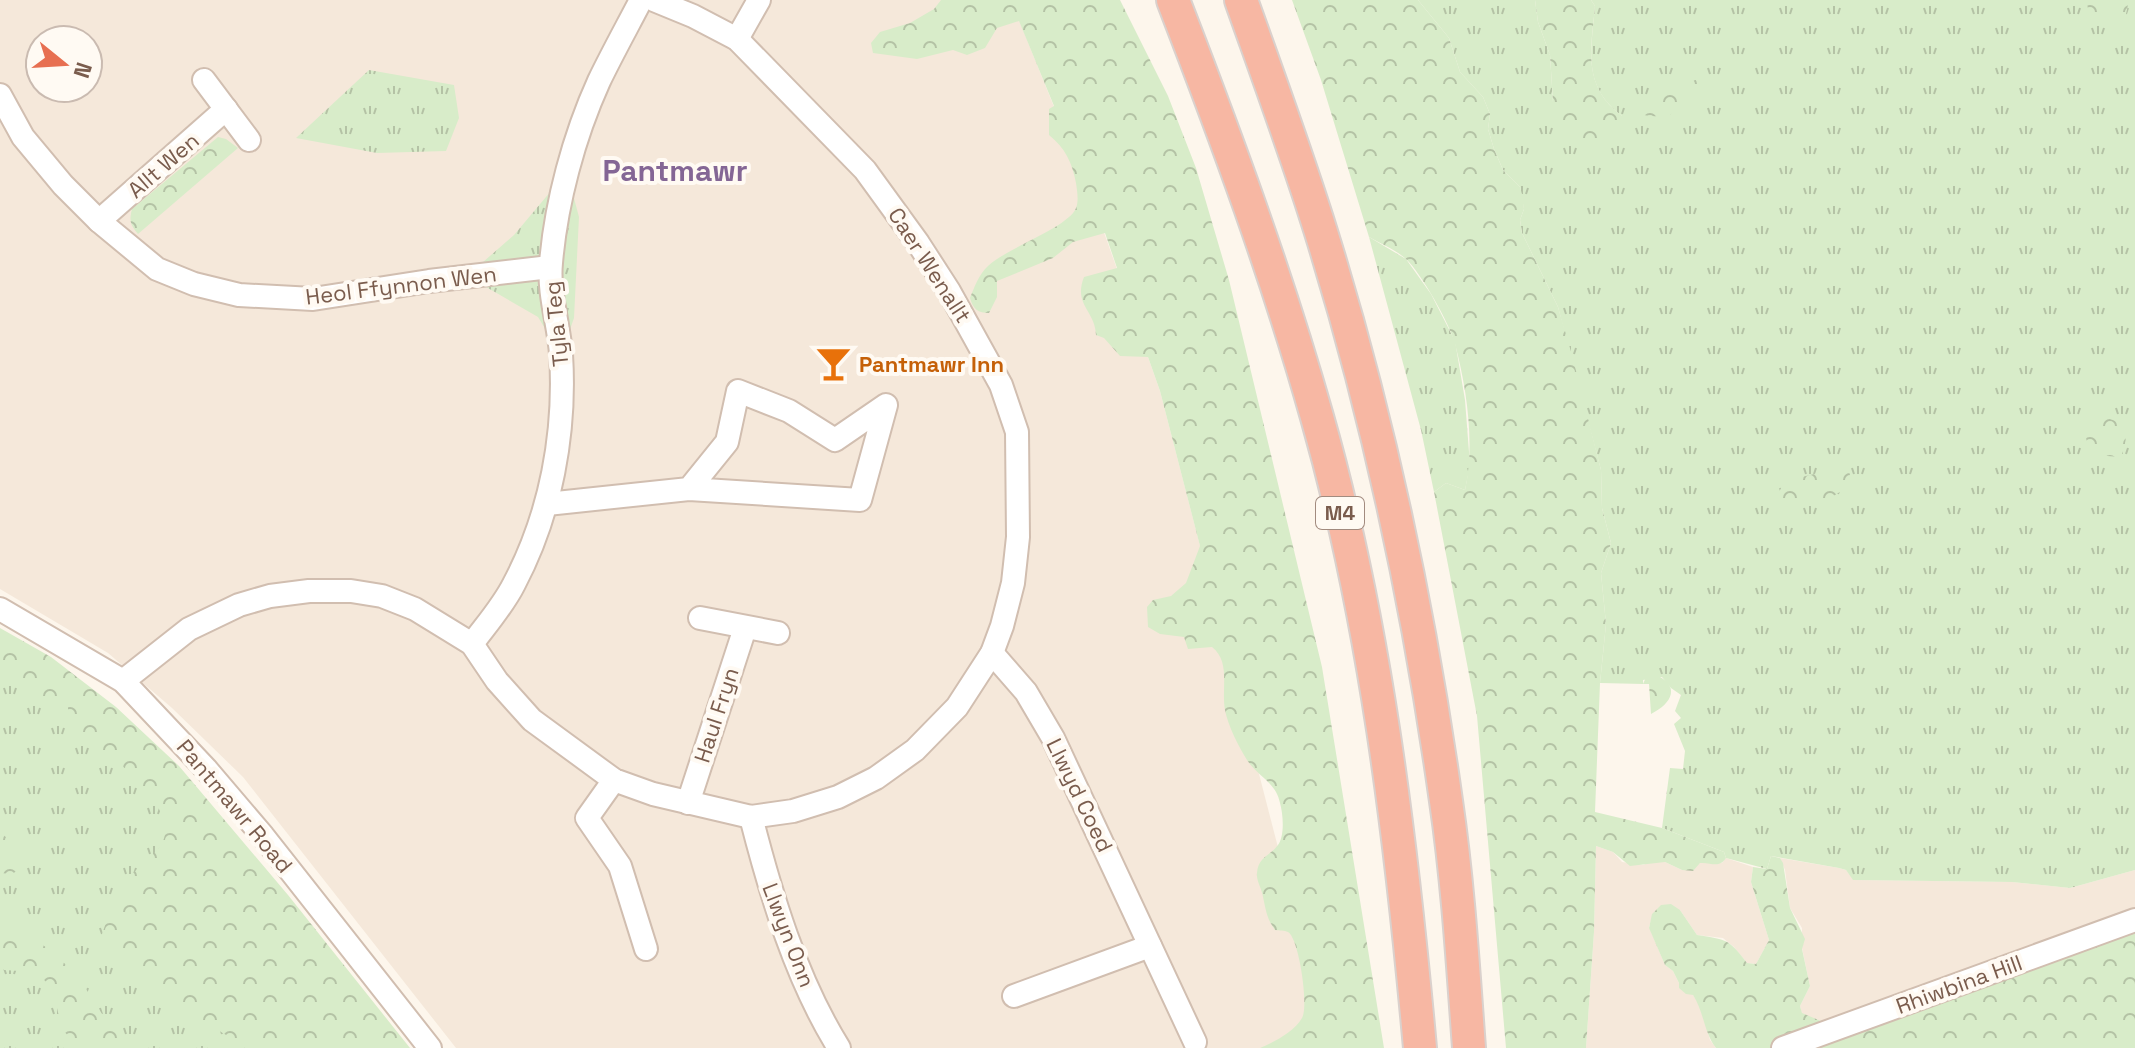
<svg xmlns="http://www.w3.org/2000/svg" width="2135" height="1048" font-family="'Space Grotesk',sans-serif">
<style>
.residential{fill:#f5e8da;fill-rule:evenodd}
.grass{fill:url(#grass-tufts)}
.forest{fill:url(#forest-crowns)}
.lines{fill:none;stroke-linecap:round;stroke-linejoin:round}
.minor-casing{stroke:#d1beb0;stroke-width:26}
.highway-casing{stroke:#dad1cd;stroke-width:36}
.minor{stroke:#fff;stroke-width:22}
.highway{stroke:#f7b7a3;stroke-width:32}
.labels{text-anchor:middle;stroke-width:8;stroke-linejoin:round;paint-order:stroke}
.shield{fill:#fffaf3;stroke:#a28b7f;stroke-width:2}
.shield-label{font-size:20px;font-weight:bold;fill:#7a5c4d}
.street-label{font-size:22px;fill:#7a5c4d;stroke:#fffaf3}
.food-label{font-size:22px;font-weight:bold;fill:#c56008;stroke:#fffaf3;text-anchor:start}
.district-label{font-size:30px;font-weight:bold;fill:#846695;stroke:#fffaf3}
</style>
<defs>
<pattern id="grass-tufts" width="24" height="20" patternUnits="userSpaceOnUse" patternTransform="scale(2)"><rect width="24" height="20" fill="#d8ecc9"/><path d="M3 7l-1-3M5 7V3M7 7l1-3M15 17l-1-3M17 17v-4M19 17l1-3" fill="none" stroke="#b4c2a5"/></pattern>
<pattern id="forest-crowns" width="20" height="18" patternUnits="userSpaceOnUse" patternTransform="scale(2)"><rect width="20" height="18" fill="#d8ecc9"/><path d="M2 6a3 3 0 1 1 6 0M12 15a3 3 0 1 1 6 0" fill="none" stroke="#b4c2a5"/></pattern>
</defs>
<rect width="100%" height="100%" fill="#fdf6ec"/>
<g class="residential">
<path d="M0 0H1011L1100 221 1160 391 1288 886 1320 1048H456L243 777 172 708 108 653 0 589ZM40 40H88V88H40Z"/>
<path d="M1596 846 1613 852 1622 862 1643 865 1653 861 1665 862 1682 870 1700 863H1722L1726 858 1753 867 1751 882 1769 940 1756 964 1747 963 1734 947 1723 938 1697 935 1680 910 1653 914 1649 927 1665 965 1673 971 1679 983 1693 995 1701 1007 1710 1040 1716 1048H1586L1594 932Z"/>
<path d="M1780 858 1839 868 1846 870 1854 880 2012 882 2070 888 2135 870V920L1829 1031 1821 1021 1802 1014 1800 1006 1810 986 1802 948V928L1790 908 1785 870Z"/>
</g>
<g class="grass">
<path d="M1418 0H1535L1538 22 1550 55 1553 102 1622 116C1582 86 1591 51 1595 6L1591 0H2135V870L2070 888 2012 882 1853 880 1846 870 1839 868 1771 856 1767 869 1726 858 1724 852 1662 828 1670 768 1683 769 1685 751 1674 724 1681 718 1675 711 1681 695 1671 688 1662 677 1643 680V684L1600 683 1606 624 1601 573 1611 543 1602 508 1601 470 1558 307 1522 233 1520 220 1524 209 1520 187 1503 170 1494 149 1488 129 1490 114 1483 97 1460 72 1449 38Z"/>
<path d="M369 70 454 85 459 118 446 151 377 153 296 138Z"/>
<path d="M567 172 579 217 574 318 561 355 538 317 467 276 514 235Z"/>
<path d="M1369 237 1406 259 1431 294 1455 341 1465 400 1470 465 1465 490 1446 483 1434 492 1421 430Z"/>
<path d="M0 652 72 695 370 1048H0Z"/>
</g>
<g class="forest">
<path d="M941 0H1120L1168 96 1196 168 1229 280 1322 667 1384 1048H1260C1274 1042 1294 1032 1302 1018 1309 1007 1299 938 1288 932 1284 930 1280 931 1275 930 1267 919 1266 911 1263 897 1262 889 1256 881 1257 873 1258 857 1270 856 1278 845 1285 835 1283 814 1280 803 1276 782 1258 777 1247 760 1239 747 1228 726 1225 710 1221 688 1231 662 1212 647L1188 649 1184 637 1160 634 1148 627 1147 607 1153 600 1171 596 1186 583 1200 546 1160 391 1148 357 1120 356 1104 338 1096 335C1095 310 1073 305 1084 277L1117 268 1105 233 1073 242 1053 258 997 281V297L989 313C978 313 973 309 970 298 974 288 979 274 988 266 1007 248 1069 227 1076 208 1079 201 1077 190 1076 183 1072 162 1065 148 1049 135V109L1054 106 1019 21 997 28 985 48 967 55 953 50 917 59 873 53 871 43 880 32 910 23 934 9Z"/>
<path d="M1292 0H1418L1449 38 1460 72 1483 97 1490 114 1488 129 1494 149 1503 170 1520 187 1523 198 1524 209 1520 220 1522 233 1558 307 1572 355 1601 470 1602 508 1611 543 1601 573 1606 624 1600 683 1595 812 1662 828 1724 852 1726 858C1719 869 1711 862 1700 863L1693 871 1682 870 1665 862 1630 866 1613 852 1596 846 1594 932 1586 1048H1506L1477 716 1434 492 1446 483 1465 490C1475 445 1467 389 1455 344 1450 324 1421 273 1406 259 1396 250 1381 244 1369 237L1321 80Z"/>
<path d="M1535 0H1591L1595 6C1591 50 1582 86 1622 116L1623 132C1601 150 1591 152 1565 144L1553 102 1550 55 1538 22Z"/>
<path d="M2087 0H2129L2126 14C2111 25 2103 21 2088 11Z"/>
<path d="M1695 80H1706L1712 83 1713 88C1696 105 1669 121 1644 115L1646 99 1657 93 1677 91Z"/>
<path d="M218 137 226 139 238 148 138 234C130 225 129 220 132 209Z"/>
<path d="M2098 416C2126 421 2131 431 2121 457L2094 455C2085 443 2084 435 2089 421Z"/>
<path d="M1831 470 1849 472 1852 481C1838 500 1804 508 1782 501L1779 492 1785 481Z"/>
<path d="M0 628 51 657 116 707 179 766 288 895 410 1048H248L159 995 123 968 100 940C107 920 115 895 129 878 145 858 177 846 161 813 152 792 122 763 102 751 93 747 81 744 75 736 68 727 68 719 68 707L59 699 36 704 22 700 16 679 0 667Z"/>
<path d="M1654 674C1681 685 1673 703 1651 714L1649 684H1643L1647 675Z"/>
<path d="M0 832 23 852V867L12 874 0 873Z"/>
<path d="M1771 856 1780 858 1783 863 1790 908 1805 939 1802 949 1810 986 1800 1006 1802 1013 1821 1021 1829 1031 2135 920V1048H1716C1704 1033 1704 1012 1693 995L1686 994 1679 988V983L1673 971 1665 965 1649 928 1652 914 1661 905 1671 904 1680 910 1697 935C1727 940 1728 938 1747 963L1756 964 1769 940 1751 882 1753 867 1767 869Z"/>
<path d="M0 909 22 932 49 949 77 975 104 1017 138 1048H79L62 1029 52 987 35 972 4 970 0 966Z"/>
</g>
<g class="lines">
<defs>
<g id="minor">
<path d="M737 39 759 0"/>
<path d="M204 80 249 140"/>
<path d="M0 95 23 137 63 185 99 221 157 269 194 284 239 295 313 299 429 281 550 267"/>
<path d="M99 221 226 109"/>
<path d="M547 504 689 489 860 500 886 405 835 440 789 411 738 391 727 442 689 489"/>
<path d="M0 609 123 681 206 769 263 836 430 1048"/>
<path d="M700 618 778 633"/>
<path d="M472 644C486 625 503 606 514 584 551 514 566 433 561 354 559 325 548 293 551 263 556 203 574 136 599 81 612 54 627 27 641 0"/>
<path d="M992 653 1026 692 1053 738 1195 1042"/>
<path d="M123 681 189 629 239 605 270 596 309 591H351L382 596 415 609 472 644 497 681 532 720 614 780 653 794 751 817 793 811 838 797 876 778 915 750 957 707 992 653 1002 626 1013 583 1018 537 1017 432 1001 385 949 291 918 243 865 170 737 39 693 16 654 0"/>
<path d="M614 780 587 818 620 866 646 949"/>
<path d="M688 803 745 628"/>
<path d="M751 817C771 895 796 979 839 1048"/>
<path d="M1014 996 1150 946"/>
<path d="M1783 1048 2135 920"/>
</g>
<g id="highway">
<path d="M1173 0C1226 137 1277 275 1317 417 1375 621 1401 837 1420 1048"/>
<path d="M1241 0C1268 76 1296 152 1320 229 1378 415 1419 608 1446 801 1458 883 1463 966 1469 1048"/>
</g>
</defs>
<use href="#minor" class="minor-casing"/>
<use href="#highway" class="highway-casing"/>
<use href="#minor" class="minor"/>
<use href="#highway" class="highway"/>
</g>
<defs>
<symbol id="bar-bare" viewBox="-9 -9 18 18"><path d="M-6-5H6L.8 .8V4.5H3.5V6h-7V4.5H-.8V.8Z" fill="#e8710a" stroke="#fffaf3" stroke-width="2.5" paint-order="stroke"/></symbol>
</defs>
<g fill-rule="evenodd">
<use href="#bar-bare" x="808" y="338" width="51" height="51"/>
</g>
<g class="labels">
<rect class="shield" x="1316" y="497" width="48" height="32" rx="6"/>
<g class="shield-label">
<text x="1340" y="520">M4</text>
</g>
<g class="street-label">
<text transform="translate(163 165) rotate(-41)" y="8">Allt Wen</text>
<text transform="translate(930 265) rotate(57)" y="8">Caer Wenallt</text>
<text transform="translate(401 285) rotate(-7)" y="8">Heol Ffynnon Wen</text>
<text transform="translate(556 324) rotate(-96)" y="8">Tyla Teg</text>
<text transform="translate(716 715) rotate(-72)" y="8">Haul Fryn</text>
<text transform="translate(1080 795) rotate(64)" y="8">Llwyd Coed</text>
<text transform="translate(235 806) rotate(50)" y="8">Pantmawr Road</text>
<text transform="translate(789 935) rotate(69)" y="8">Llwyn Onn</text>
<text transform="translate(1959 984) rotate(-20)" y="8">Rhiwbina Hill</text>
</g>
<g class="food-label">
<text x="859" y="372">Pantmawr Inn</text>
</g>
<g class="district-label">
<text x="675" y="181">Pantmawr</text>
</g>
</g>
<g transform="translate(64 64) rotate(108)"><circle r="38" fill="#fffaf3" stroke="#cabbb1" stroke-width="2"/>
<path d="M0-6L14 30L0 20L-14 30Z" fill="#e76f51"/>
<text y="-12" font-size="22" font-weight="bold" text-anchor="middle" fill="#7a5c4d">N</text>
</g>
</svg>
